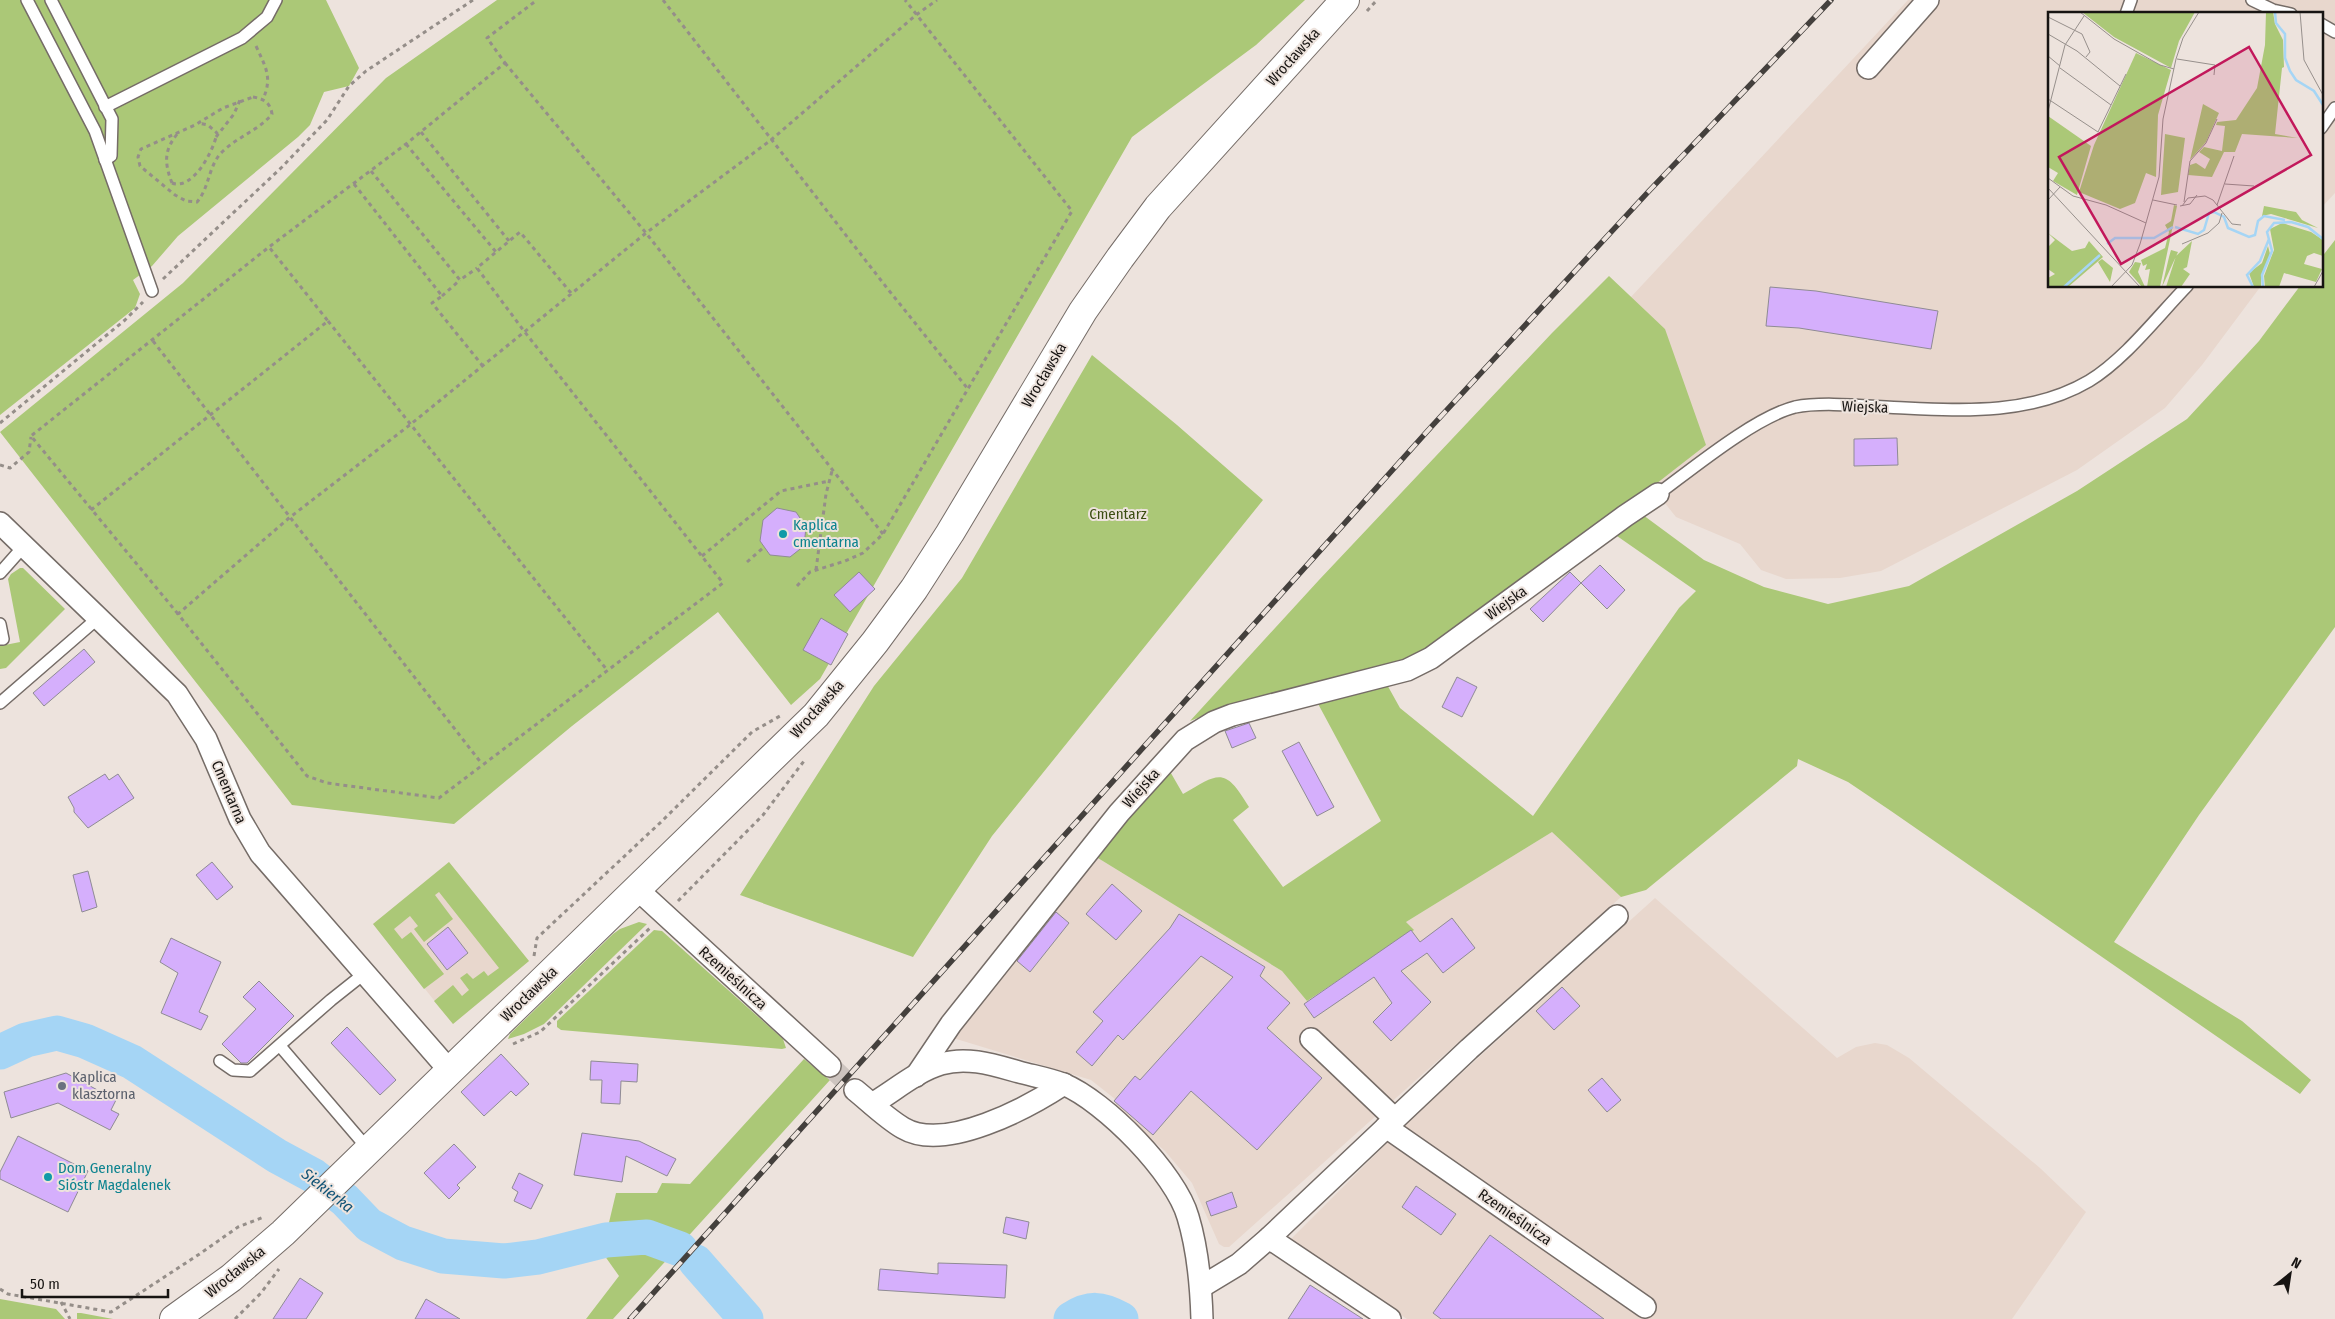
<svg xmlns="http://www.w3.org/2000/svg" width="2335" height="1319" font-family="'Fira Sans Condensed',sans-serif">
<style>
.built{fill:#e8d7cd}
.green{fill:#abc877}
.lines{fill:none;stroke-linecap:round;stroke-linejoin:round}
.river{stroke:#a5d5f5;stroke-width:35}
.building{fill:#d5affc;stroke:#8f8b94}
.minor-tunnel{stroke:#cdc4bf;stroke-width:21;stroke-dasharray:21 11;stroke-linecap:butt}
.service-casing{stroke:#756c67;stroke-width:14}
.minor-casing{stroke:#756c67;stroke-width:24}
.secondary-casing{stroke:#756c67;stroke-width:30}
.path{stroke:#958e89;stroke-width:3;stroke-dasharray:4 4;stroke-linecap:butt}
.service{stroke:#fff;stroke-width:11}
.minor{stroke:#fff;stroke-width:21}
.secondary{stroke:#fff;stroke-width:28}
.rail-casing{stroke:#44403d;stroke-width:5.5}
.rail{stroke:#ede3dd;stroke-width:4;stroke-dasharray:11;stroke-linecap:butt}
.culture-dot{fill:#0f9aa8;stroke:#ede3dd;stroke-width:2}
.worship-dot{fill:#6b7280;stroke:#ede3dd;stroke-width:2}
.labels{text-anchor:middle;stroke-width:4;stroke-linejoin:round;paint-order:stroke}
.street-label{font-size:15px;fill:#171412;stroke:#ede3dd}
.park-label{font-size:15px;fill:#3c4d12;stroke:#ede3dd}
.culture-label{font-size:15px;fill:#0d838f;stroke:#ede3dd;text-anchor:start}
.worship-label{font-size:15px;fill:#5b616d;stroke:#ede3dd;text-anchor:start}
.water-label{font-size:16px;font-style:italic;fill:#105376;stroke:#ede3dd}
.inset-river{fill:none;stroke:#a5d5f5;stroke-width:2.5}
.inset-road{fill:none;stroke:#97908c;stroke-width:1}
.view{fill:#c2185b;fill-opacity:0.15;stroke:#c2185b;stroke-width:2.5}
.inset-edge{fill:none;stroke:#171412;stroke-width:2.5}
</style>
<rect width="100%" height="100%" fill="#ede3dd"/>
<g class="built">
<path d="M1908 0H2335V193L2321 208V14H2049V286H2261L2202 365 2165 408 2077 470 1881 571 1840 578 1786 579 1761 570 1740 544 1676 517 1652 487 1665 329 1630 298Z"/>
<path d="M1552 832 1621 897 1229 1247H1224L1219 1244 1192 1183 1165 1151 1117 1110 1115 1099 1091 1080 953 1038 1093 855 1282 971 1307 1001 1413 930 1406 922Z"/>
<path d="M449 862 529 961 453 1024 373 924Z"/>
<path d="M1655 898 1837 1058 1856 1047 1875 1043 1887 1045 1909 1058 2040 1168 2086 1212 2012 1319H1407L1290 1240 1413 1117Z"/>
</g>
<g class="green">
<path d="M0 0H326L359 68 349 86 324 92 310 125 298 137 178 236 152 266 133 280 140 294 135 308 0 415Z"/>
<path d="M497 0H1305L1256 45 1132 137 820 679 791 705 718 612 572 726 454 824 292 805 0 432 183 283 386 78Z"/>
<path d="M2335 240V627L2199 815 2114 942 2242 1021 2311 1080 2300 1094 1891 811 1848 782 1798 759 1797 766 1646 890 1621 897 1552 832 1406 922 1414 930 1307 1001 1282 971 1093 855 1168 768 1183 794C1220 772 1225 767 1249 807L1233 820 1283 887 1381 821 1316 700 1385 681 1400 708 1533 816 1679 608 1696 591 1617 536 1643 515 1704 560 1764 587 1828 604 1909 586 2077 491 2187 419 2259 341 2300 286H2321V258Z"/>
<path d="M1609 276 1665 329 1706 445 1652 487 1435 643 1401 662 1220 709 1190 721 1319 580 1552 333Z"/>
<path d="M1092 355 1177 425 1263 500 992 836 913 957 740 895 874 686 962 578Z"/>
<path d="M20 568H23L65 609 6 668 0 669V646L20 642 8 579 11 574Z"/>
<path d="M449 862 529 961 453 1024 434 1001 453 985 462 996 469 990 460 978 467 973 473 979 484 971 488 976 499 968 439 892 435 895 453 919 424 942 414 929 418 926 410 916 394 929 402 939 411 932 444 974 424 989 373 924Z"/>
<path d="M639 922 647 924 544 1024 524 1034 508 1039 510 1034 613 934 620 929Z"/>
<path d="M654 930 662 931 783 1039 786 1048 782 1049 561 1030 557 1027V1021Z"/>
<path d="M804 1059 830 1080 613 1319H586L619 1276 602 1252 616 1193H657L662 1183 690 1184Z"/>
<path d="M0 1299 56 1309 65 1319H0Z"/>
<path d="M77 1313H81L113 1319H77Z"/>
</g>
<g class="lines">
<g class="river">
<path d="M0 1052 26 1040 57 1033 85 1041 132 1062 277 1156 314 1176 345 1200 369 1225 403 1243 443 1256 504 1261 538 1257 606 1240 647 1237 680 1249"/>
<path d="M696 1262 746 1319"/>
<path d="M1071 1319C1090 1307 1101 1308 1121 1319"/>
</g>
</g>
<g class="building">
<path d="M1770 287 1816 291 1938 311 1931 349 1799 328 1766 326Z"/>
<path d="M1897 438 1898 465 1854 466V439Z"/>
<path d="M777 508 796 512 806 527 804 546 790 557 770 555 760 541 763 520Z"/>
<path d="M1600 565 1625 590 1607 609 1581 583Z"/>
<path d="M859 572 875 589 850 612 834 595Z"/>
<path d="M1570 572 1581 583 1543 622 1530 609Z"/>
<path d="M821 618 848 634 831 665 803 650Z"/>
<path d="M84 649 95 662 44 706 33 693Z"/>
<path d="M1457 677 1477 687 1462 717 1442 707Z"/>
<path d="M1249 723 1256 738 1232 748 1225 731Z"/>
<path d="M1299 742 1334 807 1317 816 1282 751Z"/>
<path d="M105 774 109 780 118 774 134 798 88 828 74 812V808L68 797Z"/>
<path d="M212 862 233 887 217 900 196 875Z"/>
<path d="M88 871 97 907 82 912 73 875Z"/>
<path d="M1112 884 1142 911 1116 940 1086 914Z"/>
<path d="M1056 912 1069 923 1030 972 1017 961Z"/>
<path d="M1179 914 1265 967 1260 976 1290 1003 1267 1028 1322 1078 1257 1150 1191 1091 1153 1135 1114 1101 1135 1076 1140 1080 1233 977 1201 956 1123 1040 1118 1035 1092 1066 1076 1052 1103 1021 1093 1012 1170 928Z"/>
<path d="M1452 918 1475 948 1443 973 1427 953 1401 971 1431 1002 1391 1041 1373 1022 1392 1003 1374 977 1314 1018 1304 1004 1411 930 1420 942Z"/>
<path d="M448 927 468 953 447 970 427 944Z"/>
<path d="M171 938 221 962 199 1012 208 1016 201 1030 161 1013 178 973 160 962Z"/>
<path d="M259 981 294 1016 247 1063H241L222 1044 256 1009 243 997Z"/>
<path d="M1562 987 1580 1006 1554 1030 1536 1011Z"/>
<path d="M347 1027 396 1080 380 1095 331 1043Z"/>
<path d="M501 1054 529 1084 516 1096 511 1091 484 1116 461 1092Z"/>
<path d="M591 1061 638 1064 637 1082 621 1081 620 1104 601 1103 602 1080H590Z"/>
<path d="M66 1073 116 1100 111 1110 119 1114 110 1130 58 1103 11 1118 4 1092Z"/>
<path d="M1602 1078 1621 1100 1607 1112 1588 1090Z"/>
<path d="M582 1133 639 1141 676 1159 667 1176 626 1156 622 1182 574 1175Z"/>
<path d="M18 1136 88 1171 68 1212 0 1179V1172Z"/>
<path d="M454 1144 476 1167 457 1185 460 1188 449 1199 424 1173Z"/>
<path d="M519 1173 543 1185 531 1209 514 1201 518 1192 512 1188Z"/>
<path d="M1416 1186 1456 1214 1441 1235 1402 1207Z"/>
<path d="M1232 1192 1237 1207 1211 1216 1206 1202Z"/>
<path d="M1006 1217 1029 1222 1026 1239 1003 1233Z"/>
<path d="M1490 1235 1604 1319H1441L1433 1313Z"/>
<path d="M938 1263 1007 1265 1005 1298 878 1290 880 1269 938 1274Z"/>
<path d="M300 1278 323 1293 306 1319H273Z"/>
<path d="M1310 1285 1363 1319H1288Z"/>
<path d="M426 1299 460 1319H415Z"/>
</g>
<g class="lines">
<path class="minor-tunnel" d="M830 1066 855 1090"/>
<defs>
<g id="service">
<path d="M27 0 95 131 152 291"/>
<path d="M51 0 112 119 111 156 105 160"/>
<path d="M2252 0 2273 10 2291 14"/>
<path d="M2126 14 2131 0"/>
<path d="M2321 24 2335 32"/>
<path d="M105 107 242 38 267 17 276 0"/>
<path d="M2321 128 2335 108"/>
<path d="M1658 494C1692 469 1755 417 1795 407 1825 401 1873 407 1905 408 1967 411 2033 414 2089 381 2125 359 2157 317 2187 286"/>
<path d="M0 573 24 546"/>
<path d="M0 624 3 639H0"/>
<path d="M0 703 98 618"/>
<path d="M280 1046 369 1150"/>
<path d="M220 1061 233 1070 250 1071 331 1000 365 973"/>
</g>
<g id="minor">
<path d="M1868 68 1928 0"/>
<path d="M0 523 177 694 206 739 240 819 260 853 450 1071"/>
<path d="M637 889 830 1066"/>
<path d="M1311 1039 1394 1118"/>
<path d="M916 1076 951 1024 1119 813 1185 740 1214 722 1232 715 1407 670 1431 658 1625 516 1658 494"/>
<path d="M855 1090C871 1103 886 1118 903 1128 945 1153 1029 1107 1064 1084"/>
<path d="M872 1104C894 1091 917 1071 941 1064 967 1056 994 1065 1019 1072 1034 1076 1050 1079 1063 1084 1105 1101 1176 1174 1188 1217 1198 1250 1201 1285 1202 1319"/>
<path d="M1386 1127 1645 1307"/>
<path d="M1269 1238 1390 1319"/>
<path d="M1201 1287 1239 1264 1269 1238 1469 1049 1617 916"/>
</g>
<path id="secondary" d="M174 1319 231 1278 283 1233 816 715 875 642 914 589 950 533 1083 311 1120 258 1158 207 1345 0"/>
</defs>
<use href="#service" class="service-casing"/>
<use href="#minor" class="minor-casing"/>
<use href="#secondary" class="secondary-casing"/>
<g class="path">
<path d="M663 0 887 288 968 389"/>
<path d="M1367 11 1377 0"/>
<path d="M256 46C265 66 273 77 263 99"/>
<path d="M505 63 646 233 883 534"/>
<path d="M253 97C264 99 270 102 272 114 259 130 239 136 223 151 208 165 210 187 197 202L186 201 175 195 140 166 138 157 141 149 195 125 223 108Z"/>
<path d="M421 132 509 241"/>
<path d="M216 137 234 114 240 100"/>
<path d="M406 144 496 252"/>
<path d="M371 171 460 280 477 268"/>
<path d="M172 183C193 191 214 150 217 133L208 125 198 123"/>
<path d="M172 183C164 162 164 150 178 133"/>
<path d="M354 184 442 296 432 303 482 365"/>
<path d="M163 279 282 167 327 120 349 86 366 71 473 0"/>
<path d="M571 293 520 232 477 268 524 331 723 583 439 798 327 783 307 776 178 614 289 518 411 424 646 233 771 140 916 15 937 0"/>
<path d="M442 296 460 280"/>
<path d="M328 321 607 670"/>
<path d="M153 341 482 764"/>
<path d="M0 423 125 320 143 302"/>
<path d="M0 465 10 468 29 452 31 437"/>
<path d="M91 510 328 321 269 247"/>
<path d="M702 556 781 491 829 481"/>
<path d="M747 562 764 547"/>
<path d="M816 570 826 494 832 471"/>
<path d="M797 586 810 572 845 561 863 553 883 534 1072 211 905 0"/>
<path d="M178 614 31 436 269 247 406 144 505 63 487 38 537 0"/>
<path d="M678 901 763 815 804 761"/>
<path d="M534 956 537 938 661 822 752 732 780 716"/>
<path d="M513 1044 540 1032 650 928"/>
<path d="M0 1289 8 1294 111 1312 201 1253 238 1227 264 1217"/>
<path d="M61 1302 70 1319"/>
<path d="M235 1319 261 1293 279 1269"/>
</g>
<use href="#service" class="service"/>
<use href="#minor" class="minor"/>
<use href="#secondary" class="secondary"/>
<defs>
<path id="rail" d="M630 1319 1432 426 1649 191 1831 0"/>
</defs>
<use href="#rail" class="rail-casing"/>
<use href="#rail" class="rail"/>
</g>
<g class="culture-dot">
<circle cx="783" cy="534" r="5"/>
<circle cx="48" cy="1177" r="5"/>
</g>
<circle class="worship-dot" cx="62" cy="1086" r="5"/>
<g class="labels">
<g class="street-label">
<text transform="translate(1293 57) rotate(-48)" y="5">Wrocławska</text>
<text transform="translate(1044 375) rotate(-59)" y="5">Wrocławska</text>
<text transform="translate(1865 407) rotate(2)" y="5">Wiejska</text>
<text transform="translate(1506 603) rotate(-36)" y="5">Wiejska</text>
<text transform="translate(817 709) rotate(-48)" y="5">Wrocławska</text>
<text transform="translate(1141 788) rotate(-48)" y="5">Wiejska</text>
<text transform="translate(229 792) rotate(67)" y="5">Cmentarna</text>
<text transform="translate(733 978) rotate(42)" y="5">Rzemieślnicza</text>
<text transform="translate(529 994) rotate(-44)" y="5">Wrocławska</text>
<text transform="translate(1515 1217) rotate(35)" y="5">Rzemieślnicza</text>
<text transform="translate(235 1272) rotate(-39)" y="5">Wrocławska</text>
</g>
<g class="park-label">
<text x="1118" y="519">Cmentarz</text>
</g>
<g class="culture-label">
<text x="793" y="530">Kaplica<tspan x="793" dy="17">cmentarna</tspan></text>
<text x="58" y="1173">Dom Generalny<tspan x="58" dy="17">Sióstr Magdalenek</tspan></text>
</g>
<g class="worship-label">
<text x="72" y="1082">Kaplica<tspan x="72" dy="17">klasztorna</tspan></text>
</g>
<g class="water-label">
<text transform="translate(328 1190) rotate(38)" y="6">Siekierka</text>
</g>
</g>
<g transform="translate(2048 12)">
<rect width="275" height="275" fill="#ede3dd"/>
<path d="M34 0H147L131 29 123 56 66 25ZM218 0H225L227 12 235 28 236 55 234 56 227 122 250 126 194 122 187 140H176L164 165 140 163 142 153 148 151 157 157 162 147 151 140 156 135 174 139 177 114 168 113 169 110 188 108 209 76 217 33ZM88 41 123 58 110 103 108 165 98 161 87 191 72 197 31 180 46 133ZM155 92 171 101 158 130 142 148ZM0 104 43 134 29 183 5 169 10 161 0 155ZM117 122 137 126 130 180 113 183ZM126 193 129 194 112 275H99L102 257 97 258 99 252 95 254 93 248 117 236 121 220 117 213 123 209ZM216 194 248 200 254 208 270 216 223 202 214 204ZM234 211 263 220 275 228V244L266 241 259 244 256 252 274 257 268 270 236 261 231 275H217L216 264 226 238 222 217ZM0 221 24 239 37 236 41 229 55 245 20 275H1L0 266 7 262 0 257V235L7 228ZM144 229 139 255 135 257 142 262 133 275H118L128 244ZM220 234 222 242 213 266V275H206L201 261 214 251ZM123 238 130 240 114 275 121 245ZM54 247 65 256 62 270 50 250ZM87 250 93 251 90 260 97 275H94L81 260Z" fill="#abc877"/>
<path class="inset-river" d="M227 0 228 11 237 22V46L242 59 248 68 266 79 275 93M127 215 150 222 156 218 161 201 166 200 176 205 180 216 201 225 207 223 210 209 216 204 237 208M59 232 67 226H106L125 215M16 275 52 243M205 275 199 263 212 249 221 227M215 275 214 263 224 239 219 220 226 211 243 210 260 215 275 227"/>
<path class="inset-road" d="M32 0 66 27 112 53 126 57M252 0 256 48 275 83M0 5 34 22 42 40 38 45M0 22 29 39 72 74M0 44 12 54M129 47 167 53 166 63M12 56 63 93M0 87 50 120 78 62M0 99 17 33 36 4M0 166 25 184 58 193 98 211M177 172 206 174M0 176 92 275M0 188 12 175M105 188 129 193M136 190 142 149 158 131 169 107M169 193 186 144M132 194 142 192 149 183M134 194 140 186 157 184 165 188 184 212 193 213M134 232 160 221 171 211 174 201M63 275 84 253 92 232 111 165 115 107 128 47 135 26 151 0M266 275 275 259"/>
<path class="view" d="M201 35 263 143 73 252 11 145Z"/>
<rect width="275" height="275" class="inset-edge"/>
</g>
<g transform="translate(2290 1274) rotate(30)" stroke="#ede3dd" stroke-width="4" paint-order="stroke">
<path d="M0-4L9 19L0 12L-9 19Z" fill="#171412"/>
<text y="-8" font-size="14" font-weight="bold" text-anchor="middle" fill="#171412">N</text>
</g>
<path d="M22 1289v8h146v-8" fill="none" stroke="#171412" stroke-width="2.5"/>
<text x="30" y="1289" font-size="15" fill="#171412" stroke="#ede3dd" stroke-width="4" paint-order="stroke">50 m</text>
</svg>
